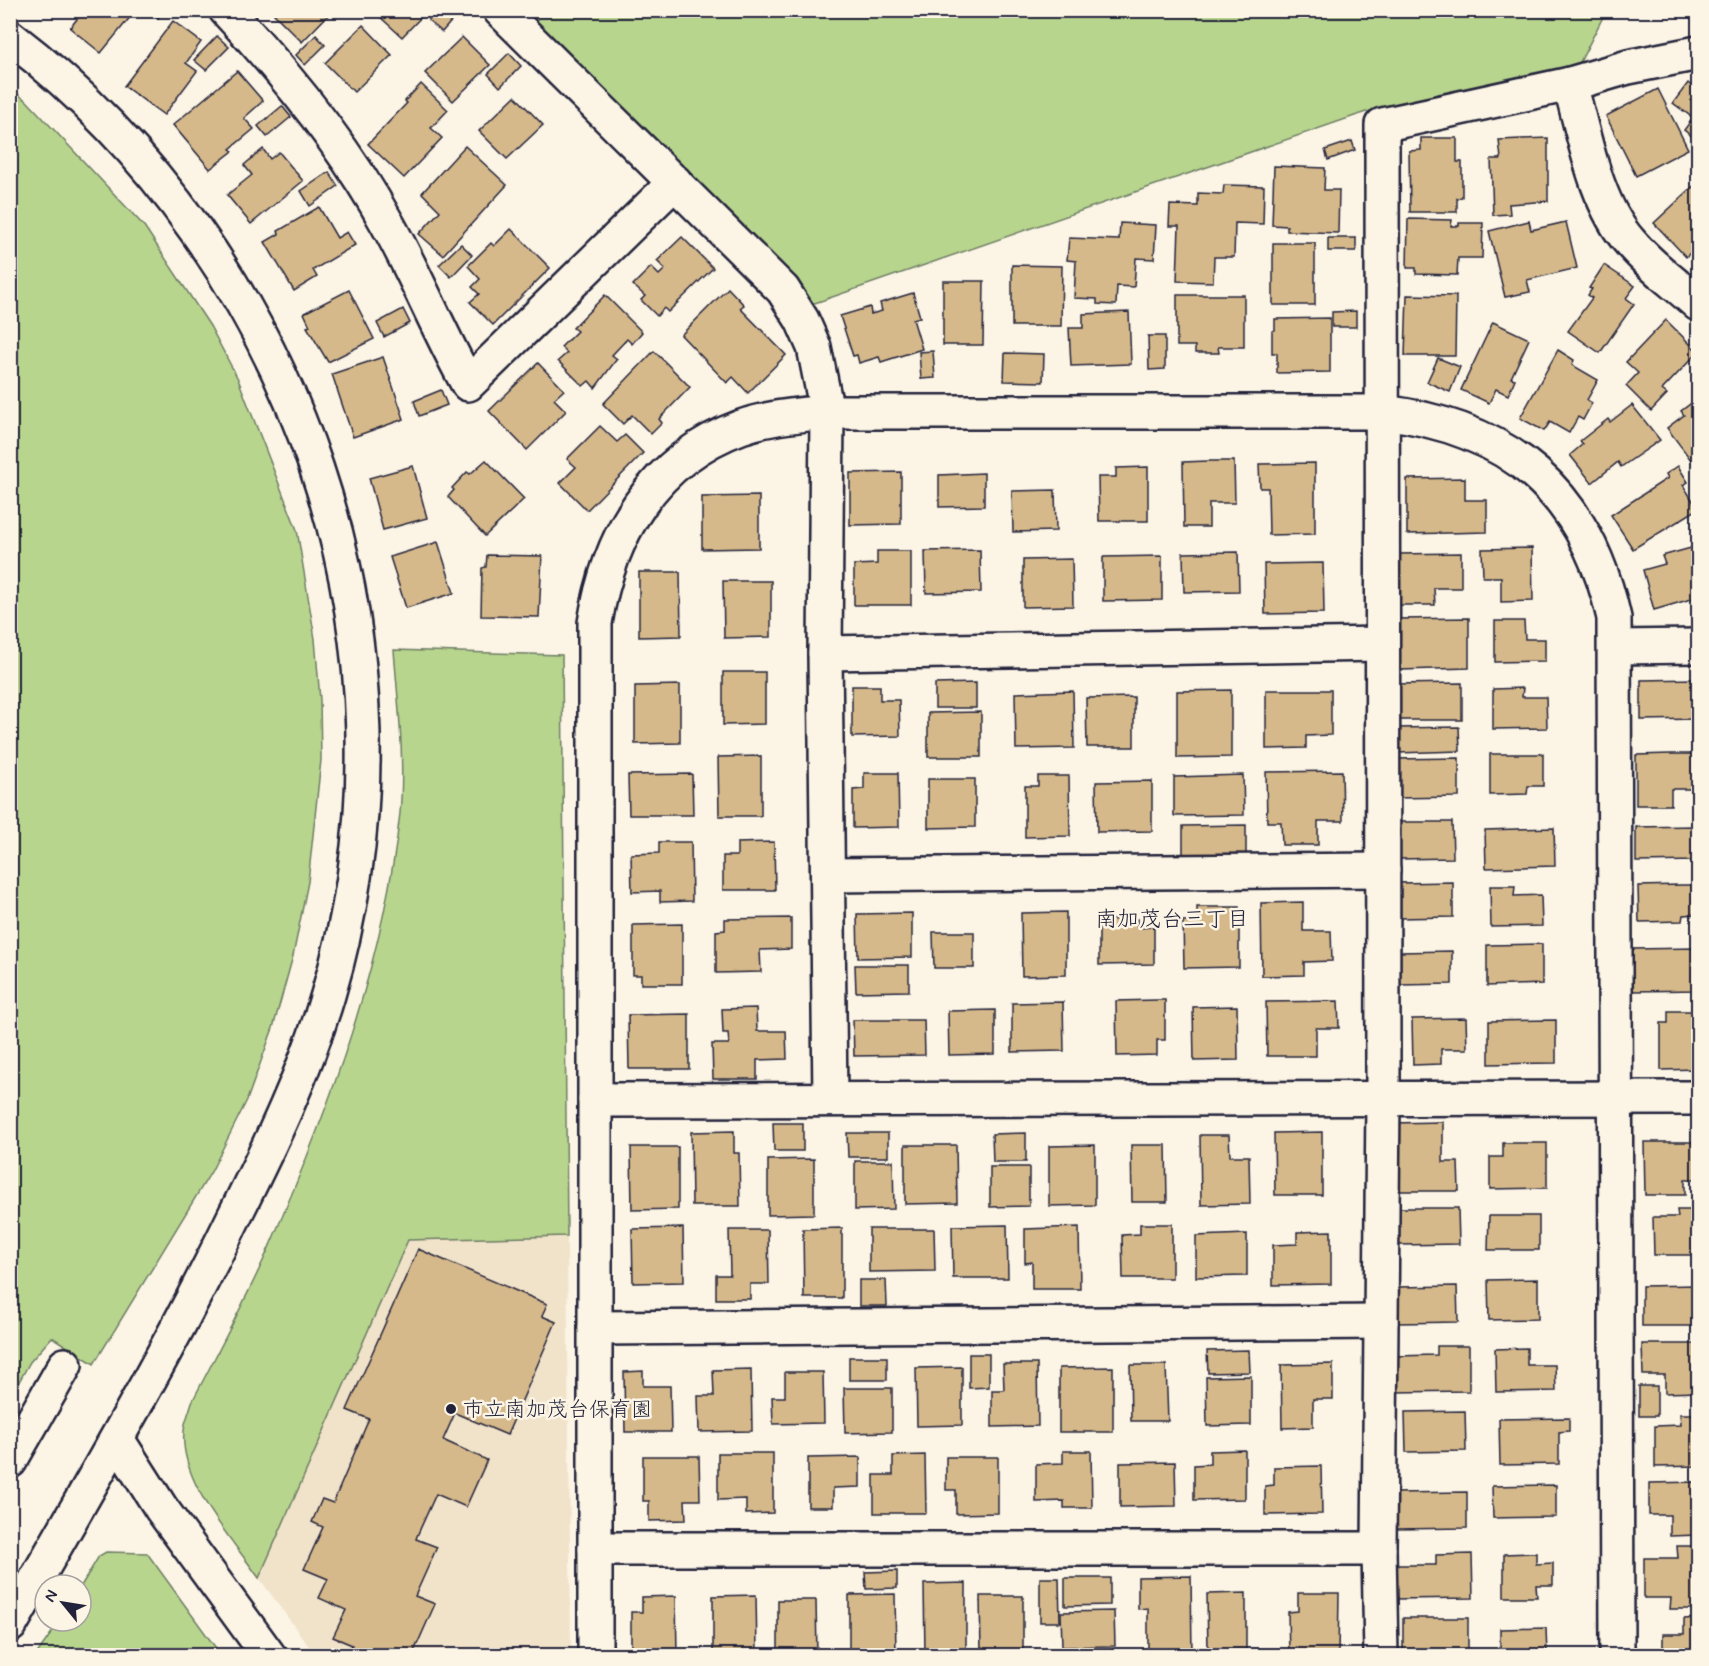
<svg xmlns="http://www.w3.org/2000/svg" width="1709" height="1666" font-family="Mynerve,'Klee One',sans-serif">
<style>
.built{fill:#f1e3ca}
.green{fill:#b8d58e;stroke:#6d7c64;stroke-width:1.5}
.building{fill:#d6b98a;stroke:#22223b;stroke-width:1.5}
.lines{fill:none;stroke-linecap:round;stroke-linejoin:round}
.minor-casing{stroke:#22223b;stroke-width:38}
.tertiary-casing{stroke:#22223b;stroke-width:38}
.minor{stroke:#fcf5e5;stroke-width:33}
.tertiary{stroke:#fcf5e5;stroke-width:33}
.poi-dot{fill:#22223b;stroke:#fcf5e5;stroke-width:2}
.labels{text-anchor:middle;stroke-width:5;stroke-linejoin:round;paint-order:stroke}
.poi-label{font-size:21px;fill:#22223b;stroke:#fcf5e5;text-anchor:start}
.neighbourhood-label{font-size:22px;fill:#22223b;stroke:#fcf5e5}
</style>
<rect width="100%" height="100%" fill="#fcf5e5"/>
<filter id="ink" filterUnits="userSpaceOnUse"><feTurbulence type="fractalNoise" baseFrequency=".0167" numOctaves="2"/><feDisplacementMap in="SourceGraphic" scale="12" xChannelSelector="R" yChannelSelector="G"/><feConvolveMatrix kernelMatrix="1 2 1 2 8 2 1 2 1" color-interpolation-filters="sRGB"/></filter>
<g filter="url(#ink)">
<path class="built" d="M567 1236 571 1655H315L259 1578 408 1240Z"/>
<g class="green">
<path d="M658 10 661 14 695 10 1606 11 1579 64 1366 112 815 303 808 302 521 11Z"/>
<path d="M11 89 27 101 144 226 210 326 238 379 297 530 315 639 320 700 321 760 308 882 293 956 273 1028 247 1100 211 1172 94 1364 52 1337 30 1362 11 1396Z"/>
<path d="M394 650 562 655 567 1236 408 1240 259 1578C231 1538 174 1476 185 1424 187 1417 190 1409 192 1402 219 1349 248 1297 271 1243 330 1107 384 962 400 813 405 760 398 703 394 650Z"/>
<path d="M106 1552 147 1553 221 1655H36L60 1621H81V1586L99 1556Z"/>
</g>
<g class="building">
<path d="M84 10H136L101 53 70 28Z"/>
<path d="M149 10H165L158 18Z"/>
<path d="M278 10H333L302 42 274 14Z"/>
<path d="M383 10H428L402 37 378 15Z"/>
<path d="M436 10H461L442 32 428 20Z"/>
<path d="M173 21 201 42 186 63 197 71 164 115 124 86Z"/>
<path d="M363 25 392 55 354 92 325 63Z"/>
<path d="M316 35 325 45 305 65 296 55Z"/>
<path d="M217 36 229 47 206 70 194 60Z"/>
<path d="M462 37 490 65 453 101 425 73Z"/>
<path d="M509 53 521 66 500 87 488 74Z"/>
<path d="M237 71 263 101 244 118 254 129 230 149 233 151 210 169 173 125Z"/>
<path d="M1688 83 1695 89 1698 85V141L1684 130 1693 118 1673 103Z"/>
<path d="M421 84 448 110 431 128 442 138 404 178 368 144 407 103 405 101Z"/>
<path d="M1658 89 1688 149 1636 176 1606 116Z"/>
<path d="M515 96 543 125 507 159 479 131Z"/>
<path d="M282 106 291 117 267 137 258 126Z"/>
<path d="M1421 138H1457V162H1462V197L1457 198V212H1410L1409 151 1421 150Z"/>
<path d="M1548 138V201L1509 204 1510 214 1493 215 1491 159H1501L1499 140Z"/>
<path d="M1352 141 1355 150 1328 160 1325 150Z"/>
<path d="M465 146 507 185 443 255 419 234 440 211 422 193Z"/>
<path d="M263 149 270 159 279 152 303 181 251 224 227 195 252 175 244 165Z"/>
<path d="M1274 166 1325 168 1324 190H1339L1338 233 1287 231V226L1272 225Z"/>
<path d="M329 172 338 186 310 206 301 191Z"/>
<path d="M1698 182V245L1686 257 1654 223Z"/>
<path d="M1224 185 1264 186 1263 224 1235 223 1234 257H1214L1213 282 1177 281 1179 226H1169L1170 205 1198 206V193L1223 194Z"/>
<path d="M319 207 337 238 347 232 355 245 313 270 317 277 294 291 265 242 279 234 278 231Z"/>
<path d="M1408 219 1452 220 1451 226H1459V223H1483L1482 258H1458L1457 275 1416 274V268H1407Z"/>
<path d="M1529 221 1531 230 1566 222 1577 268 1527 280 1530 292 1505 297 1489 231Z"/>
<path d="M1120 223 1156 225 1154 259 1136 258 1134 287 1117 286 1116 305 1097 304V299L1074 298 1076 261 1067 260 1069 238 1119 240Z"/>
<path d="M511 229 550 268 493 325 470 302 479 294 472 287 480 279 468 266 491 243 494 246Z"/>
<path d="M682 237 713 268 668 312 664 308 657 316 641 300 645 296 633 285 651 267 659 275 665 269 657 261Z"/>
<rect x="1328" y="238" width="28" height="13"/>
<rect x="1273" y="243" width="42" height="62"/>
<path d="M461 244 472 255 451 277 439 265Z"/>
<path d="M1012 265 1062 266 1061 326H1012Z"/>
<path d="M1604 265 1635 286 1626 298 1634 304 1600 353 1568 331 1592 298 1588 295 1592 289 1589 288Z"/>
<path d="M943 281H984L983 345H943Z"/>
<path d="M728 288 744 305 740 308 786 355 748 393 733 377 727 383 681 335Z"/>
<path d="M349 290 374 339 328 362 307 327 310 326 304 313Z"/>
<path d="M913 293 920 317 913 319 922 349 881 362 879 357 859 363 857 355 853 356 840 316 870 307 871 314 882 311 880 303Z"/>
<path d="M605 295 642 332 632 344 627 339 612 355 617 359 595 388 589 381 583 386 558 361 567 353 561 347 577 331 573 328Z"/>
<path d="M1177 295H1244V347H1218L1219 353H1195V346H1177Z"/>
<path d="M1407 295 1456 296 1455 356H1405Z"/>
<path d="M403 309 410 323 384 337 377 323Z"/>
<path d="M1356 311V327H1332V312Z"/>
<path d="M1129 312 1131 364 1071 366 1069 328H1083V314Z"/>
<path d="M1330 318V372L1277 373V353H1272V331L1275 330V319Z"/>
<path d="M1666 320 1698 352 1662 390 1667 394 1651 411 1626 386 1638 373 1626 362Z"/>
<path d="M1493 322 1529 339 1511 378 1515 379 1508 395 1496 389 1489 403 1461 390Z"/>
<path d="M1148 336H1165V369L1149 370Z"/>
<path d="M1558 350 1574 360 1572 365 1598 380 1587 400 1592 403 1583 420 1578 417 1569 433 1550 422 1544 431 1520 418Z"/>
<path d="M654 351 690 387 659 419 662 423 651 434 632 415 623 424 603 404Z"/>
<path d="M933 351 935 378 921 379 919 352Z"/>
<path d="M1005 353 1044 354 1043 382 1004 381Z"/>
<path d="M383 357 404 419 353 437 332 374Z"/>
<path d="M1438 358 1460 367 1450 392 1427 382Z"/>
<path d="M538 363 564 390 554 399 566 411 527 450 489 411Z"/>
<path d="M441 390 447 405 419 416 414 401Z"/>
<path d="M1698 398V454L1691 460 1667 428 1684 415 1681 411Z"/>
<path d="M1632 405 1660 440 1621 467 1618 462 1592 483 1570 455 1583 444 1580 441 1608 419 1610 422Z"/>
<path d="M600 426 617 442 625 435 643 453 587 510 560 483 576 467 567 459Z"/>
<path d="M486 460 524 499 485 536 448 497 454 490 452 488 467 472 470 474Z"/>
<path d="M1208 461H1234L1235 503H1209V527H1184L1183 462Z"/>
<path d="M1315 463V534L1269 535 1268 488H1260L1259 464Z"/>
<path d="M413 466 427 518 383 530 369 478Z"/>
<path d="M1678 466 1688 482 1683 485 1698 509 1633 549 1611 515 1668 478 1666 474Z"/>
<path d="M1148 467V521H1099L1098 477H1116V468Z"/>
<path d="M901 472V524L850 525V473Z"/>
<path d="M984 473V506L939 507V475Z"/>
<path d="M1465 478V500H1487V532L1407 534V479Z"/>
<path d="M1055 490 1056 531 1013 532 1012 491Z"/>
<path d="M759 496V548L702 549V497Z"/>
<path d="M438 542 454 593 406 608 390 557Z"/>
<path d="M1698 546V597L1654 610 1643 570 1665 564 1662 556Z"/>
<path d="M1532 548 1533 601 1501 602V577H1483L1482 549Z"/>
<path d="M980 550 981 592 926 593 925 551Z"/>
<path d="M877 551H911V605H854V565L877 564Z"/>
<path d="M1238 552 1239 591 1184 592 1183 553Z"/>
<path d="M1461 553V588H1434L1435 605H1399L1398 554Z"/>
<path d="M487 555 542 556 539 617 481 616 482 568 486 567Z"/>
<path d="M1162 556V600L1103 601V557Z"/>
<path d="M1072 559 1073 606 1023 607V560Z"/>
<path d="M1323 563 1324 613 1265 614 1264 564Z"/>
<path d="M639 572H680L681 636 639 637Z"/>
<path d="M723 581H771V637L724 638Z"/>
<path d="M1469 618V668L1400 670 1399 619Z"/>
<path d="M1495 621H1524L1525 639H1545V661L1495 662Z"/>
<path d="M723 672H765V724L723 725Z"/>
<path d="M1698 679V719L1641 720V680Z"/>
<path d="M976 683V708H935V684Z"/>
<path d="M1462 683V720H1394V684Z"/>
<path d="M680 685V743L635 744V686Z"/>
<path d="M852 686H880V700H899L900 736 852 737Z"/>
<path d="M1523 688 1522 697H1546L1547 728 1493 729V689Z"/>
<path d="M1231 690V757L1177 758V691Z"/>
<path d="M1266 690H1331V735L1306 736V748L1266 749Z"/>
<path d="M1073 691 1074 748 1016 749 1015 693Z"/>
<path d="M1134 697V747H1087L1086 698Z"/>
<path d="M981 712V757H928V713Z"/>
<path d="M1459 727 1460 751 1397 753 1396 728Z"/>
<path d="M1490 754H1543V786H1528L1527 794 1490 795Z"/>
<path d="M1671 754H1698V789H1671V805H1636V755Z"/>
<path d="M761 756V816H719L718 757Z"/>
<path d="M1459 758V797L1395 798V759Z"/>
<path d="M1342 771 1343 821H1318V845H1282L1281 822H1267L1266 772Z"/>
<path d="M864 773H898L899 827 853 828V790L864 789Z"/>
<path d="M692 774 693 815H629L628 775Z"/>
<path d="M1243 775 1244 815 1174 816V777Z"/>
<path d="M1038 776H1069L1070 836 1025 837V786H1038Z"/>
<path d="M928 779H975V827L928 828Z"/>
<path d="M1152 781V831L1097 832 1096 782Z"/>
<path d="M1397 822H1452L1453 858 1398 859Z"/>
<path d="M1246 825V854H1183V826Z"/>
<path d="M1696 826 1697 861 1636 862V827Z"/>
<path d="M1554 828 1555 866 1486 868 1485 830Z"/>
<path d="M659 842H691L692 901 660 902V891L632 892 631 854 659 853Z"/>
<path d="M774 842 775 890H723V856H737V843Z"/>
<path d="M1453 882V917L1398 918V883Z"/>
<path d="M1682 885H1698V914L1683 915 1682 921 1639 922 1638 886Z"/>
<path d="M1490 886H1515L1514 896 1541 895 1542 926 1491 927Z"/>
<path d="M1303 902V931H1331L1332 961 1304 962V975L1262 976 1261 903Z"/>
<path d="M1197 907H1239V967L1184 968 1183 921H1197Z"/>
<path d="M1066 912V975L1022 976 1021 913Z"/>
<path d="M912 913V957L858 958 857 914Z"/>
<path d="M791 918V949L760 950 761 972 716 973V931L725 930V919Z"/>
<path d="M1137 919V928L1154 927V964L1099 965V920Z"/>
<path d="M682 924V984H641V975H633V925Z"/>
<path d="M933 932H974V968H934Z"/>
<path d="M1542 944V984L1487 986V945Z"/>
<path d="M1698 948V990L1632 991V949Z"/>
<path d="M1452 951V984L1399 985V952Z"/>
<path d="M855 965H909V991L856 992Z"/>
<path d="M1157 1000H1165V1040H1157V1055L1117 1056 1116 1001Z"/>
<path d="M1338 1001 1339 1028H1316V1056H1267L1266 1002Z"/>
<path d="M1063 1002 1064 1051 1012 1052V1003Z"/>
<path d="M1237 1006 1238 1060 1194 1061 1193 1007Z"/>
<path d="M756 1008 757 1031H786L787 1059 757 1060V1079H713L712 1044H729L728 1033H723L722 1009Z"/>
<path d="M995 1010V1054L949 1055 948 1011Z"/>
<path d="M1668 1011H1698V1069L1661 1070V1023H1668Z"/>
<path d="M689 1014V1069H629L628 1015Z"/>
<path d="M1466 1018 1467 1049H1441V1064L1413 1065 1412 1019Z"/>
<path d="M853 1020H924L925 1055 854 1056Z"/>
<path d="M1556 1020V1063L1489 1064V1021Z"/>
<path d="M1443 1122V1162H1458L1459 1191H1392V1123Z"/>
<path d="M773 1123H803V1151H774Z"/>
<path d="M734 1131V1153H739L740 1206H692L691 1132Z"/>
<path d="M1322 1132V1195H1275L1274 1133Z"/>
<path d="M847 1133H888V1157H848Z"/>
<path d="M1026 1133V1162H993L992 1134Z"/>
<path d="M1200 1135H1229L1230 1156H1249L1250 1204 1201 1205Z"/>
<path d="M1644 1142H1698V1179H1685V1195H1645Z"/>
<path d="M1503 1143H1547V1188L1490 1189V1157H1503Z"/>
<path d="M905 1145H956L957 1203 905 1204Z"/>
<path d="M1095 1145V1205L1049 1206V1146Z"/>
<path d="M1131 1145H1166L1167 1202H1132Z"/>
<path d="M631 1147H678V1209L632 1210Z"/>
<path d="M814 1159V1214L768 1215V1160Z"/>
<path d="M855 1161H893L894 1209 855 1210Z"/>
<path d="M990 1167H1029V1206L990 1207Z"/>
<path d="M1399 1208H1458L1459 1244 1399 1245Z"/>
<path d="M1677 1210H1698V1255H1654L1653 1217H1678Z"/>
<path d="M1489 1216H1539V1250H1488Z"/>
<path d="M1140 1224H1172V1278H1123L1122 1235 1140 1234Z"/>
<path d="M1007 1225 1008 1278H953L952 1226Z"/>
<path d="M1079 1227 1080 1289H1032V1262L1025 1263V1229Z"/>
<path d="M683 1228 684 1282 633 1283 632 1229Z"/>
<path d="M842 1228V1298H804L803 1229Z"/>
<path d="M869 1229H934L935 1271 869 1272Z"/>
<path d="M729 1230H768L769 1284H750V1299H716V1275H730Z"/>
<path d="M1331 1231V1284L1273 1285V1245L1297 1244V1232Z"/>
<path d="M1247 1234V1276L1196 1277V1236Z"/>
<path d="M418 1249 547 1304 542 1316 556 1322 507 1435 455 1413 443 1440 487 1460 466 1507 436 1494 417 1536 416 1539 437 1547 415 1596 435 1604 412 1656H347L352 1645 333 1637 346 1610 319 1598 328 1579 304 1569 323 1527 312 1522 322 1499 333 1503 369 1419 347 1410Z"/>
<path d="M1538 1279V1319L1489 1320 1488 1280Z"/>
<path d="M859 1280H886L887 1306H859Z"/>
<path d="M1698 1285V1326H1642V1286Z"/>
<path d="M1457 1286 1458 1322 1398 1323V1287Z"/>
<path d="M1642 1344H1698V1392L1665 1393V1375H1643Z"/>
<path d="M1437 1346H1469V1391L1393 1392V1356L1437 1355Z"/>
<path d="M1527 1348V1365H1555L1556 1391 1496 1392 1495 1349Z"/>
<path d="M1249 1350 1250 1372 1208 1373 1207 1351Z"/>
<path d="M969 1354H989V1387L969 1388Z"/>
<rect x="849" y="1357" width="38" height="23"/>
<path d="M1003 1364H1037L1038 1426 992 1427V1390H1004Z"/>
<path d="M1333 1364V1399H1313V1427L1282 1428 1281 1365Z"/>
<path d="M1130 1365H1166L1168 1421H1131Z"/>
<path d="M962 1367V1425L917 1426 916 1368Z"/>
<path d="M1113 1367V1432H1059V1368Z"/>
<path d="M751 1369 752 1431 699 1432 698 1396H714L713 1370Z"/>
<path d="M643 1371V1386H670L671 1432H625L624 1372Z"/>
<path d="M785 1372H823L824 1423 773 1424 772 1397H785Z"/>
<path d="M1251 1376V1425L1207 1426 1206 1377Z"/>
<rect x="1639" y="1386" width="18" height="30"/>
<path d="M844 1388H892V1432L845 1433Z"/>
<path d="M1465 1411 1466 1451 1406 1452 1405 1412Z"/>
<path d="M1680 1414H1698V1466L1655 1467V1426L1681 1425Z"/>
<path d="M1569 1418V1431L1559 1432V1464L1500 1465 1499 1419Z"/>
<path d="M1245 1450V1499L1194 1500V1465L1210 1464V1451Z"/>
<path d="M1063 1451H1091L1092 1508H1064V1501L1036 1502V1464L1063 1463Z"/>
<path d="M718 1453H773V1513L746 1514V1499L718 1500Z"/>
<path d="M925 1455 926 1513H874V1475H893V1456Z"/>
<path d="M643 1456H699L700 1500H685L686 1520 649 1521V1501H643Z"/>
<path d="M860 1457V1487L833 1488V1507H808V1458Z"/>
<path d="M946 1457H998V1513L956 1514V1490H946Z"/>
<path d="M1175 1462 1176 1506 1120 1507V1463Z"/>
<path d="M1321 1466 1322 1514 1265 1515V1486L1274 1485V1467Z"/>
<path d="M1698 1482V1535L1670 1536V1515H1649V1483Z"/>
<path d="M1556 1485V1517L1493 1518 1492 1486Z"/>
<path d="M1467 1492V1528L1396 1529V1493Z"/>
<path d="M1677 1546H1698V1609H1670L1671 1598H1644V1558H1678Z"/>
<path d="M1536 1553V1564L1553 1563V1585H1536L1537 1597H1504V1554Z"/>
<path d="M1472 1554 1473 1598 1394 1599V1565H1436V1555Z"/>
<path d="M897 1571V1588L866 1589 865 1572Z"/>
<path d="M1191 1576 1192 1656H1148V1608L1138 1609V1577Z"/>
<path d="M1040 1578H1059L1060 1622H1040Z"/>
<path d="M1065 1578H1110V1605L1065 1606Z"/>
<path d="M966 1583V1653L925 1654 924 1584Z"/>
<path d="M1246 1593V1650H1208L1207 1594Z"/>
<path d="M1298 1593H1339L1338 1656H1289L1288 1612 1298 1611Z"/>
<path d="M895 1594 896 1656H849V1595Z"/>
<path d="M756 1595 757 1653 713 1654V1596Z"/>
<path d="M676 1596 677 1655H631V1612H642V1597Z"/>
<path d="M980 1596H1023V1652L981 1653Z"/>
<path d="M778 1600H816L817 1656H778Z"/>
<path d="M1114 1611 1115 1646 1062 1647 1061 1612Z"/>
<rect x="1403" y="1618" width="65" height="38"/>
<path d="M1698 1618V1656H1663V1634H1684V1619Z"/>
<path d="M1546 1628 1547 1656H1500V1629Z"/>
</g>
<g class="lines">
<defs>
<g id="minor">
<path d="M226 10C288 76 345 146 388 225 417 277 439 332 468 384L675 182"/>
<path d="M500 10 783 290 802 320 814 347 827 412 825 653 830 1099"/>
<path d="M1570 84C1584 134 1595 203 1630 242 1650 266 1675 283 1698 304"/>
<path d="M1615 647 1698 646"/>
<path d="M825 653 1382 644"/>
<path d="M828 875 1383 870"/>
<path d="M595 1100 1698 1098"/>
<path d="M595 1328 1381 1322"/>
<path d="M117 1439 161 1508 269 1656"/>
<path d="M10 1461 65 1365"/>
<path d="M595 1549H1379"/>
<path d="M595 1656V623C609 535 653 459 741 427 769 417 798 415 827 412H1382C1510 427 1586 492 1614 618L1617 1656"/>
<path d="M1381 1656 1379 1549 1383 1098 1382 125 1570 84 1628 67 1698 53"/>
</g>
<path id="tertiary" d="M10 37C299 258 432 645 328 995 305 1073 270 1145 234 1217 166 1357 87 1490 10 1625"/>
</defs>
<use href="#minor" class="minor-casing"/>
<use href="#tertiary" class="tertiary-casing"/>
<use href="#minor" class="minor"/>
<use href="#tertiary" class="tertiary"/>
</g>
</g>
<circle class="poi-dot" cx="451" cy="1409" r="6"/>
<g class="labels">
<g class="poi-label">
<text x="463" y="1416">市立南加茂台保育園</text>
</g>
<g class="neighbourhood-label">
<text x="1172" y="926">南加茂台三丁目</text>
</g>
</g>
<rect width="1709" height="1666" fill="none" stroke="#fcf5e5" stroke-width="36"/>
<rect x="18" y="18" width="1673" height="1630" fill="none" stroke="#22223b" stroke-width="2" filter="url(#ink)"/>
<g transform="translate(63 1603) rotate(300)"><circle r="28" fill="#fcf5e5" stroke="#a5a1a1" stroke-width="1.5"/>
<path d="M0-4.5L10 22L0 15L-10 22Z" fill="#22223b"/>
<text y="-9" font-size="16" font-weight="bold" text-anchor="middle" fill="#22223b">N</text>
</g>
</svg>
